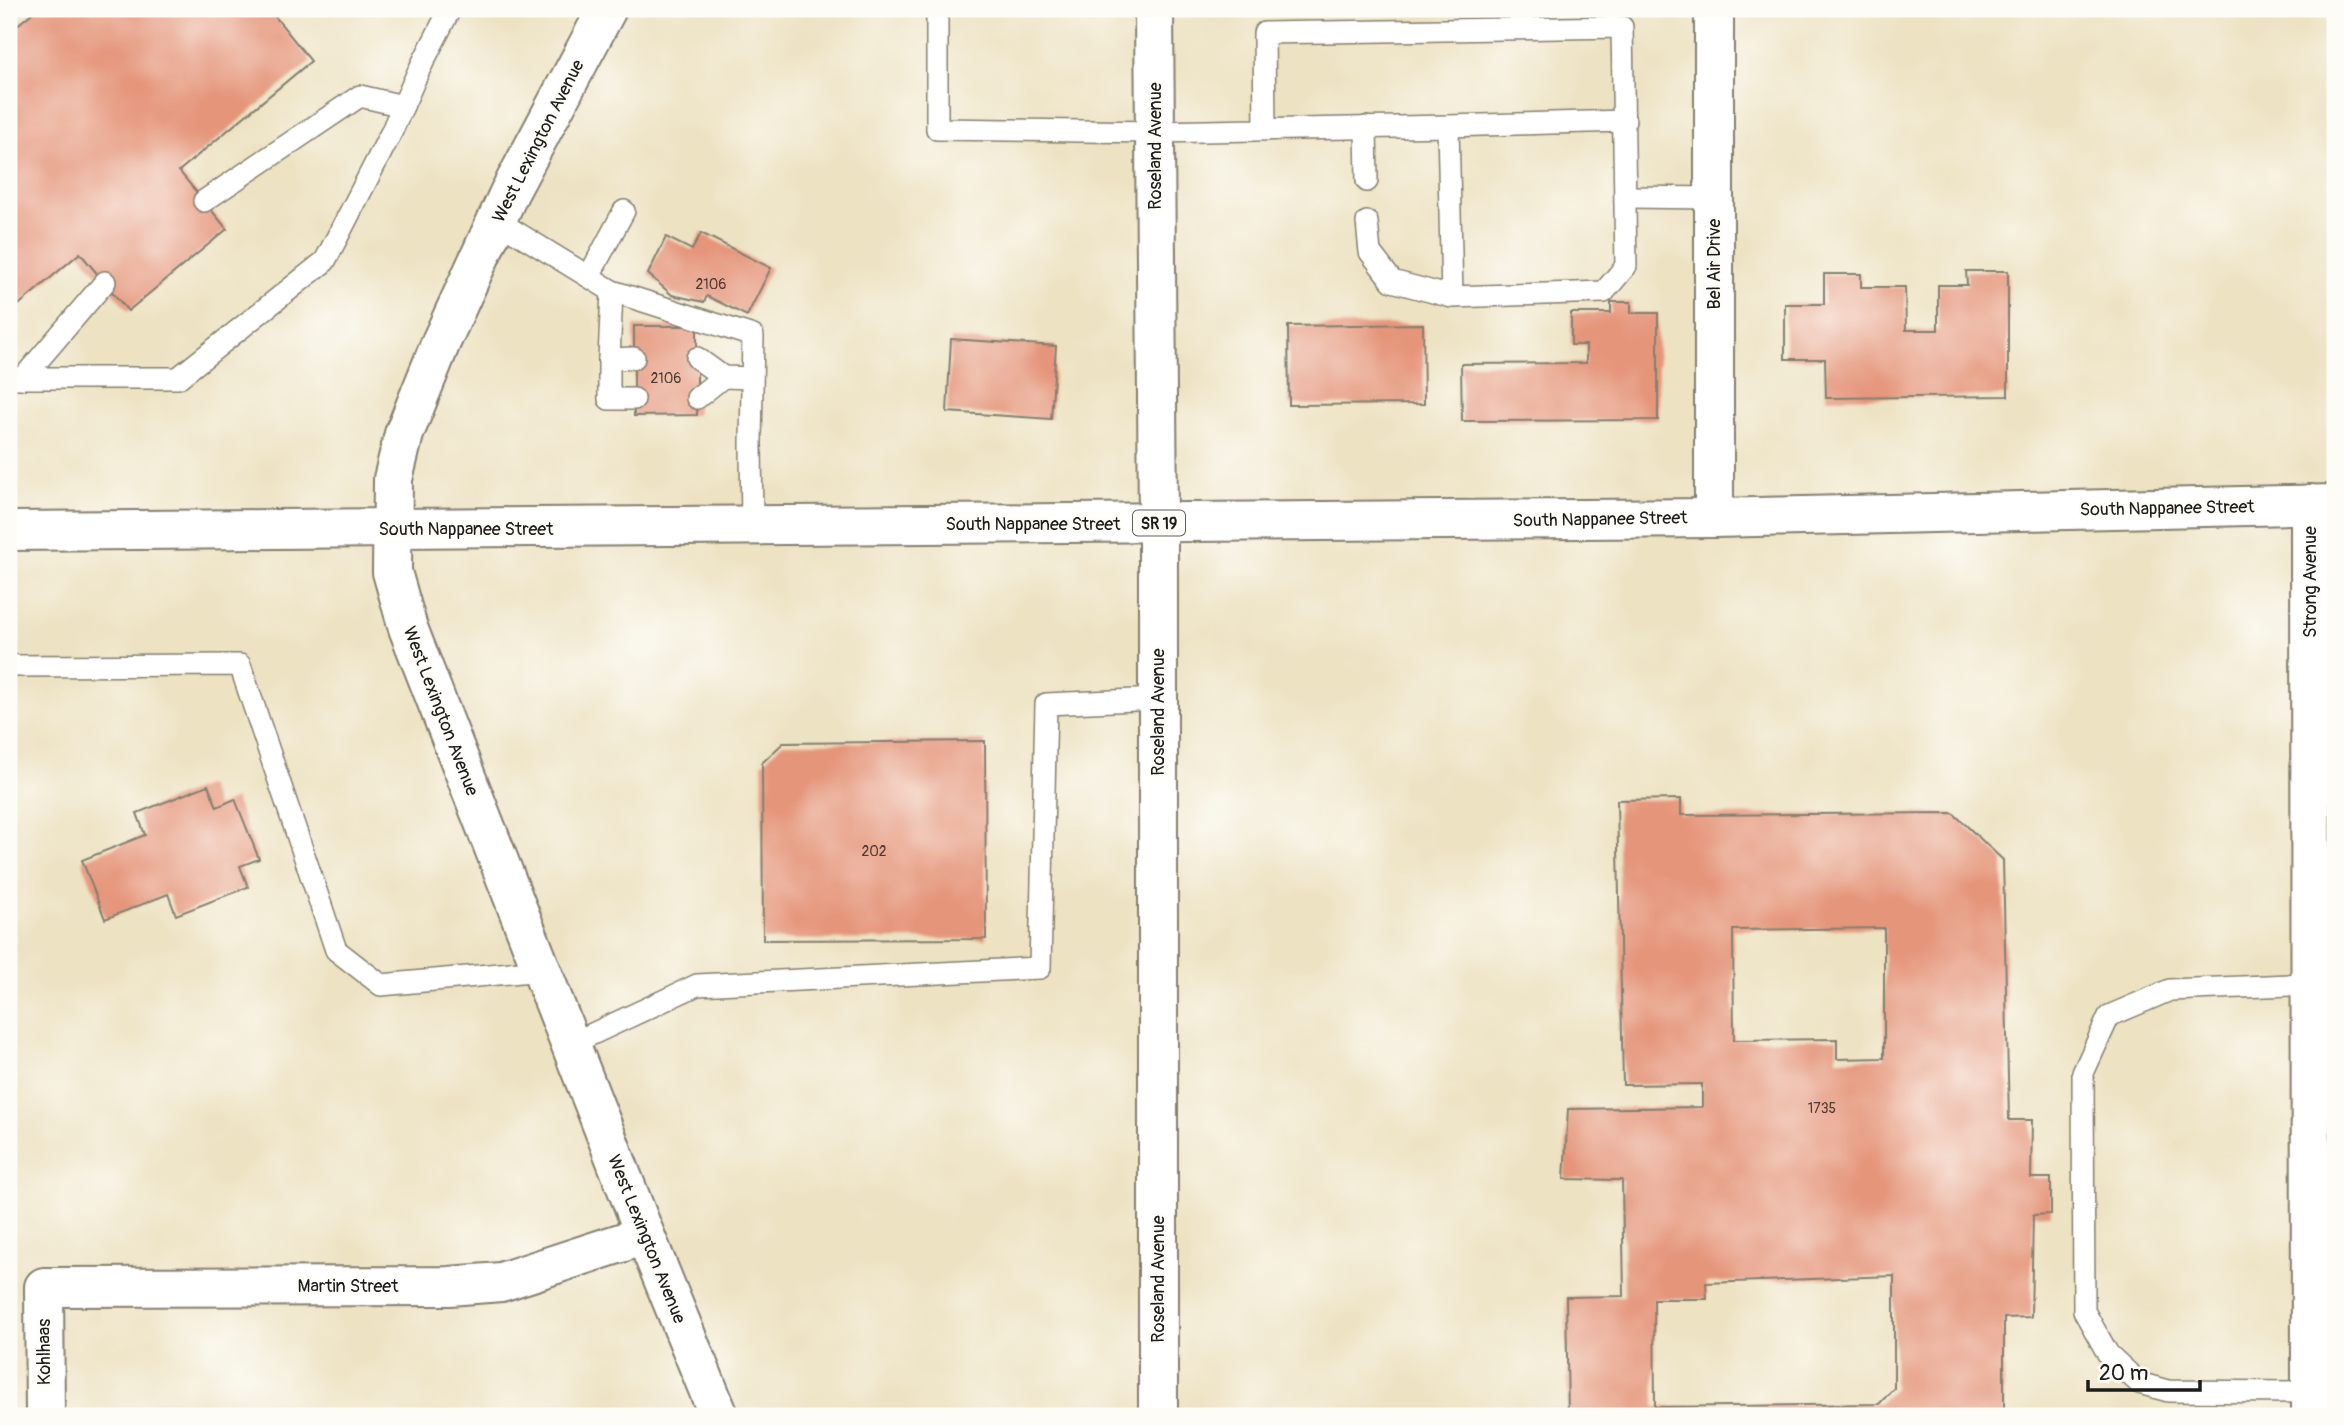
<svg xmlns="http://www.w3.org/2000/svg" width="2344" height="1425" font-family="Pangolin,sans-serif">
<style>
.building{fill:#e5957a;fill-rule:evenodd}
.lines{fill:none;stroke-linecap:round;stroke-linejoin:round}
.service-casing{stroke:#847f6f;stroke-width:24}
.minor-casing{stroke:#847f6f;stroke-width:42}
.primary-casing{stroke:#847f6f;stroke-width:42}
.service{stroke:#fff;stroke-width:21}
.minor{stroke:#fff;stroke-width:38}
.primary{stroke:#fff;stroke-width:38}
.labels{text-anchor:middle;stroke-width:5;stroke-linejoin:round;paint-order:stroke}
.number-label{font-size:14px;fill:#4e3a34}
.shield{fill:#fdfcf7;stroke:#605f5e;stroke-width:2}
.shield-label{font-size:16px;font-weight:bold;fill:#1c1c1c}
.street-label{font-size:18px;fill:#1c1c1c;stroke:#fdfcf7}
</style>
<rect width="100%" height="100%" fill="#fdfcf7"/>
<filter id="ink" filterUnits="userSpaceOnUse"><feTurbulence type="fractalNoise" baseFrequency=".0143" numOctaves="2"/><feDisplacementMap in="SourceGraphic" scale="14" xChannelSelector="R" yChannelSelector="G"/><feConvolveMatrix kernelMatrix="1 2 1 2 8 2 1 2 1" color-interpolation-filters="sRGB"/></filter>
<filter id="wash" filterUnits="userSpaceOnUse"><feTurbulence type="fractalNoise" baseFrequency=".00686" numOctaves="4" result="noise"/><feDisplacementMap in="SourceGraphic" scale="28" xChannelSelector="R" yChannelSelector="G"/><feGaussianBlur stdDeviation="1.57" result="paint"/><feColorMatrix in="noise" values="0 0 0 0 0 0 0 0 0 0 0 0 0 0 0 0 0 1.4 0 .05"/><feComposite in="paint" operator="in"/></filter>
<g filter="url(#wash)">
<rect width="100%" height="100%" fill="#ede2c2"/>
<g id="blocks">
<g class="building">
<path d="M37 9H269L311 61 179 171 227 229 128 311 80 253 9 313V32Z"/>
<path d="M701 233 771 268 747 316 707 296 704 302 672 295 648 274 666 237 692 250Z"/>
<path d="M1966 271H2008V396L1826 398 1825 359H1785V304H1824V274H1861V287H1905L1906 330H1938V285H1967Z"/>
<path d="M1611 302H1631V313H1658V420L1462 421 1461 364 1586 363V345H1571V313H1611Z"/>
<path d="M1423 324 1424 404 1289 405 1288 326Z"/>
<path d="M634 326H697V415L634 416Z"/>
<path d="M951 339 1056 346 1051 419 947 412Z"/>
<path d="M985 741 986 939 763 940 762 763 783 743Z"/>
<path d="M208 785 217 807 235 799 259 859 240 866 248 887 176 915 168 894 105 919 82 860 145 835 137 813Z"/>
<path d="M1681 799V815L1953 813 2003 860 2009 1120H2032L2031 1178H2051V1214L2033 1215 2031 1317 2004 1318V1416H1568L1566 1297 1624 1296 1622 1180 1564 1179 1568 1109 1702 1107V1084L1623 1085 1617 800ZM1884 928V1058L1837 1059V1039L1734 1040 1733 930ZM1894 1276V1388L1879 1404 1655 1407 1654 1299H1707L1706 1283Z"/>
</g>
</g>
</g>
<g filter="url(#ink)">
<use href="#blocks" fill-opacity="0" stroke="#847f6f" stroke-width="2"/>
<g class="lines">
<defs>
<g id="service">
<path d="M937 14V129L1156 132 1448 126 1452 297 1604 292 1626 266 1622 27 1264 33 1265 129"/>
<path d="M1448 126 1625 121"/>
<path d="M1366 127 1367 181"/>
<path d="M1626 197 1714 198"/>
<path d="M204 201 360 96 403 106"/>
<path d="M496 220 612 291 753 336 751 443 752 526"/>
<path d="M1367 222 1370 252 1392 281 1452 297"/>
<path d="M589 276 624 211"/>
<path d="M612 291 609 359 634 358"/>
<path d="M697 358 723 377 752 378"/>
<path d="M609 359V399H634"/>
<path d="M9 378H178L325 261 391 133 418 72 450 9"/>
<path d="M23 378 105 282"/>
<path d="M697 398 723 377"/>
<path d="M9 666 240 665 336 950 381 985 542 970"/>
<path d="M2311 984 2170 990 2109 1016 2083 1073 2084 1311 2108 1354 2139 1383 2168 1391 2311 1392"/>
<path d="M571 1044 697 985 1040 968 1046 704 1158 699"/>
</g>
<g id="minor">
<path d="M1154 9 1158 524V1416"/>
<path d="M1714 9V518"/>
<path d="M2310 504 2311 1416"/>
<path d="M45 1416 44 1287 449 1286 501 1282 645 1235"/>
</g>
<g id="primary">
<path d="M607 9 509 193 441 342 404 434 393 479 392 572 408 628 645 1235 719 1416"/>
<path d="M9 531 1714 518 2335 504"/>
</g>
</defs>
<use href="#service" class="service-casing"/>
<use href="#minor" class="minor-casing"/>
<use href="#primary" class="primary-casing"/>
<use href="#service" class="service"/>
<use href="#minor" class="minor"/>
<use href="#primary" class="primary"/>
</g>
</g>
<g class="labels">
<g class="number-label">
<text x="711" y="289">2106</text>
<text x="666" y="383">2106</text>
<text x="874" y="856">202</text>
<text x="1822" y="1113">1735</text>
</g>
<rect class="shield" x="1133" y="510.5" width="52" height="25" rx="5"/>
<g class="shield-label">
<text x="1159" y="529">SR 19</text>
</g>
<g class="street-label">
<text transform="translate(538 141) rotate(-63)" y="6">West Lexington Avenue</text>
<text transform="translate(1155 146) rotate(-90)" y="6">Roseland Avenue</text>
<text transform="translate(1714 264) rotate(-90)" y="6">Bel Air Drive</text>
<text transform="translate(2167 508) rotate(-1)" y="6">South Nappanee Street</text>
<text transform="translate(1600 519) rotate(-1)" y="6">South Nappanee Street</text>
<text x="1033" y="530">South Nappanee Street</text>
<text x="466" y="535">South Nappanee Street</text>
<text transform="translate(2310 582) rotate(-90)" y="6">Strong Avenue</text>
<text transform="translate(441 711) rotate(69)" y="6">West Lexington Avenue</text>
<text transform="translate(1158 712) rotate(-90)" y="6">Roseland Avenue</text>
<text transform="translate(647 1239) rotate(68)" y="6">West Lexington Avenue</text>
<text transform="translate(1158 1279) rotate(-90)" y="6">Roseland Avenue</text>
<text x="348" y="1292">Martin Street</text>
<text transform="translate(44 1352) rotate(-90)" y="6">Kohlhaas</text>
</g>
</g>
<rect width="2344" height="1425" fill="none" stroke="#fdfcf7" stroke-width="35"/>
<path d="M2088 1380v10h112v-10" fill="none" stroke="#1c1c1c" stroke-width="3.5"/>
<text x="2099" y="1380" font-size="21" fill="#1c1c1c" stroke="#fdfcf7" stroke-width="5" paint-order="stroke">20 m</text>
</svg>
